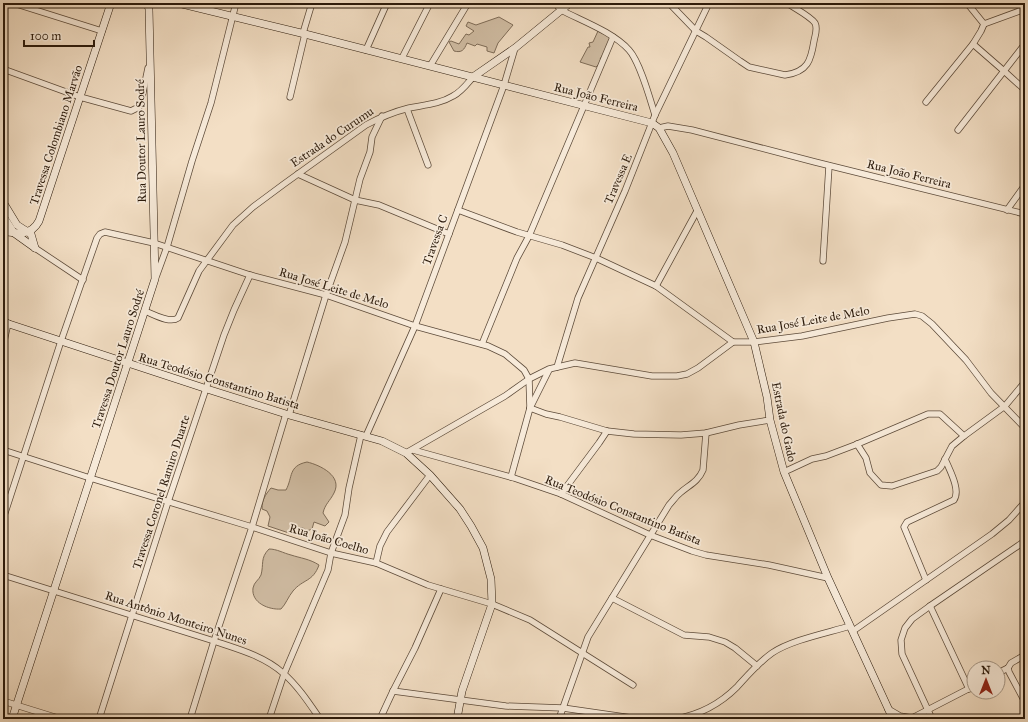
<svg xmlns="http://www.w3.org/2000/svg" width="1028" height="722" font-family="'IM FELL Great Primer',serif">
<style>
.green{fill:#d1bea5;stroke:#7e6c58}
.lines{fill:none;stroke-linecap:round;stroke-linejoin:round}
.street-casing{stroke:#5d4b3a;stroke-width:7}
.secondary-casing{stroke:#2b1a0b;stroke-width:8}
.street{stroke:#f7ead9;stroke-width:5.5}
.secondary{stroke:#f7ead9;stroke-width:7}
.labels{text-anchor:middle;stroke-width:3.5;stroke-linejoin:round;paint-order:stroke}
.street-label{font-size:12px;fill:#2b1a0b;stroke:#f7ead9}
</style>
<rect width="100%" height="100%" fill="#f3dfc5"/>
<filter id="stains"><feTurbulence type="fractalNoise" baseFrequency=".005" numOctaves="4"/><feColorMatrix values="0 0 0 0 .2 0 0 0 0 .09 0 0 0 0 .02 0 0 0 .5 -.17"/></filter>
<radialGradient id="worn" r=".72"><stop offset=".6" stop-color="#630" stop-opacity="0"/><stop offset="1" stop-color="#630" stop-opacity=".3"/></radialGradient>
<g class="green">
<path d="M499 17 513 25 498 43 494 53 487 51V47L477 44 475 46 467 43C464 50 462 53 454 51L449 42 451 41 459 44 466 34 469 35 474 31 466 26 468 22 476 25Z"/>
<path d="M598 31 611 38C608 46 605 52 600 59L602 61 600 65H598L596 67 580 62 588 47H590L589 43 593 42Z"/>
<path d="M307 462C320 465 343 476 334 493 330 501 325 504 323 513L329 522 325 526 314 522 312 529 307 531 303 528 294 527 289 533 268 526 270 517 267 511 262 509C262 500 265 495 271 488L278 490H286C293 477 288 466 307 462Z"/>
<path d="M269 549C277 549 283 553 291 555 300 558 310 559 319 565 313 582 303 579 293 591 288 597 286 604 281 609 269 610 251 603 253 588 254 582 259 580 261 575 264 564 260 558 269 549Z"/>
</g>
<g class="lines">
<defs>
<g id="street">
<path d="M13 3 102 31"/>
<path d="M555 3 561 10C582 21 613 32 629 50 640 62 650 99 655 115"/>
<path d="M669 3 696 31 706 37 740 61 749 67 785 75C808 72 811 60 814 41 815 35 818 29 815 23 810 16 794 8 787 3"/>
<path d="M967 3 984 24 1025 9"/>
<path d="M303 33 312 3"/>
<path d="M973 44 1004 71 1025 90"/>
<path d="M366 50 387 3"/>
<path d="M402 58 430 3"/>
<path d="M430 66 468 3"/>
<path d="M3 69 80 97 131 111 139 107 141 102 148 68"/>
<path d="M290 97 305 34"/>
<path d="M926 102 973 44 981 31 984 24"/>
<path d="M407 109 428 165"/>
<path d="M659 128 668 126 692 130 815 162 1025 214"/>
<path d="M958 130 1025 44"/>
<path d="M298 174 355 200 379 205 449 234"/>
<path d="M458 210 517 232 562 245 596 258 656 286 733 342"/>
<path d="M1007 210 1025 185"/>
<path d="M35 248 83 280"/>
<path d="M823 261 829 166"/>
<path d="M156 277 167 247 192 161 211 103 236 3"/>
<path d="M656 286 697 211"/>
<path d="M145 311C153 314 170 324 178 318L199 271 233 225 253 207 284 184 366 125C379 118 393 112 409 108 424 105 440 104 453 96 461 92 467 84 473 77"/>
<path d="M482 344 517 258 529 236 613 37"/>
<path d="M3 346 8 323"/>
<path d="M557 367 578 298 625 191 655 115 709 3"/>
<path d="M530 408 546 414 560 417 607 431 634 434 681 435 706 433 739 425 770 420"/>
<path d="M289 415 326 295 345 242 360 179 370 152 372 137 382 116"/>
<path d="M366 436 415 326 504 85 515 48"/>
<path d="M857 444 866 458 870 473 881 485 892 486 937 471 941 467 952 446 964 436"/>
<path d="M3 450 90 478 252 527 331 553 376 563 428 585 492 604 530 620 633 685"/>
<path d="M413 450 514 478 561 494 650 535 692 551 706 555 769 565 828 578"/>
<path d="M406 453 505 396 529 379 549 369 575 363 652 376H677L687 374 698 368 733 342H754L802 336 888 318 915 314 922 316 932 324 966 360 991 393 1025 428"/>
<path d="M784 472 812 459 826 456 855 445 928 414H940L964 436 1005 406 1025 382"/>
<path d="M511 477 530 408 549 370"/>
<path d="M561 494 599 443 607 431"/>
<path d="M3 519 61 341 97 238 100 234 105 232 154 243 250 275 326 295 415 326 488 346 505 354 524 370 529 379 530 408"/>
<path d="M376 563 380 546 387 532 430 475"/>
<path d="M3 575 214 641C238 649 264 656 283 673 298 686 309 703 320 719"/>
<path d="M926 580 904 527 907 522 954 500C961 490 949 469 945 459"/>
<path d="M612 598 684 635 709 637 725 642 735 648 757 666"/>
<path d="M930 606 969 689"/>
<path d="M853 631 992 534 1009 520 1025 502"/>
<path d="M1008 668 1009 672 1025 702"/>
<path d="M998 673 1008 668 1011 663 1025 655"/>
<path d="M393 691 506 706 563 708 639 719"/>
<path d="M3 701 61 719"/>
<path d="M888 709 900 716 912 718 974 686"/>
<path d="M99 719 168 502 224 335 234 310 250 275"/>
<path d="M190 719 214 641 252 527 286 414"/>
<path d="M269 719 284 674 328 570 331 553 345 515 349 488 361 435"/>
<path d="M380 719 393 691 415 648 441 589"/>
<path d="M559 719 588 637 669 505C673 501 676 496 680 493 689 485 698 482 703 470L706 433"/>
<path d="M675 719C699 715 720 704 737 687 748 675 758 663 772 653 791 640 827 633 850 626"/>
<path d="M932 719 902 654 901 640 905 628 912 619 930 606 1025 541"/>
</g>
<g id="secondary">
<path d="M178 3 305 34 652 123 659 128 673 153 754 342 767 397 770 420 784 472 828 578 893 719"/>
<path d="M473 77 515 48 570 3"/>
<path d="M3 202 17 225 31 234 35 248"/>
<path d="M3 216 14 233 35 248"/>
<path d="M3 231C18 234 31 236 39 221L111 3"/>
<path d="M3 322 207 389 289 415 382 441 406 453 430 475 460 509 471 526 483 548 491 579 492 604 462 691 457 719"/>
<path d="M12 719 155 279 149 9 147 3"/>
</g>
</defs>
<use href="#street" class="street-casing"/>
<use href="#secondary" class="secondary-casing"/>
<use href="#street" class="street"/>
<use href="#secondary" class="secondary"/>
</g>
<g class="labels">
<g class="street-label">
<text transform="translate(596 97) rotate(14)" y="4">Rua João Ferreira</text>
<text transform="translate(56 135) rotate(-72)" y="4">Travessa Colombiano Marvão</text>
<text transform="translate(332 137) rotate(-34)" y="4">Estrada do Curumu</text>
<text transform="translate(141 141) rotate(-91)" y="4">Rua Doutor Lauro Sodré</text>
<text transform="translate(909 174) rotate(14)" y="4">Rua João Ferreira</text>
<text transform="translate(618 179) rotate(-67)" y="4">Travessa E</text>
<text transform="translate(435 240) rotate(-70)" y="4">Travessa C</text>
<text transform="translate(334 288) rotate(17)" y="4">Rua José Leite de Melo</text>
<text transform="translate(813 320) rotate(-10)" y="4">Rua José Leite de Melo</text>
<text transform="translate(118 359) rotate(-72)" y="4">Travessa Doutor Lauro Sodré</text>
<text transform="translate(219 381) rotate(17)" y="4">Rua Teodósio Constantino Batista</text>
<text transform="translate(784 422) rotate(78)" y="4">Estrada do Gado</text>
<text transform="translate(161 492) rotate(-72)" y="4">Travessa Coronel Ramiro Duarte</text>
<text transform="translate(623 510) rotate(22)" y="4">Rua Teodósio Constantino Batista</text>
<text transform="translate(329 539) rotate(16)" y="4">Rua João Coelho</text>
<text transform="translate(176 618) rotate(18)" y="4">Rua Antônio Monteiro Nunes</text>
</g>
</g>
<rect width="1028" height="722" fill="none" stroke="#f3dfc5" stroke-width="16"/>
<rect x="4" y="4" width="1020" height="714" fill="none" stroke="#2b1a0b" stroke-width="2"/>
<rect x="8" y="8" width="1012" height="706" fill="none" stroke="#2b1a0b"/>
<g transform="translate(986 680)"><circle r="19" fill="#f7ead9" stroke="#a59787"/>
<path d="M0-3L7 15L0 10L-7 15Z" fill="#8f2418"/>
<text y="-6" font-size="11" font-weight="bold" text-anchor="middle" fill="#2b1a0b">N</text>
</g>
<path d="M24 40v6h70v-6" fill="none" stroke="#2b1a0b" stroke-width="2"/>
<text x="30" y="40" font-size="12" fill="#2b1a0b" stroke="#f7ead9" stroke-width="3" paint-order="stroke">100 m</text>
<rect width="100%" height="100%" filter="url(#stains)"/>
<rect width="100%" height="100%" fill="url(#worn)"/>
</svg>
